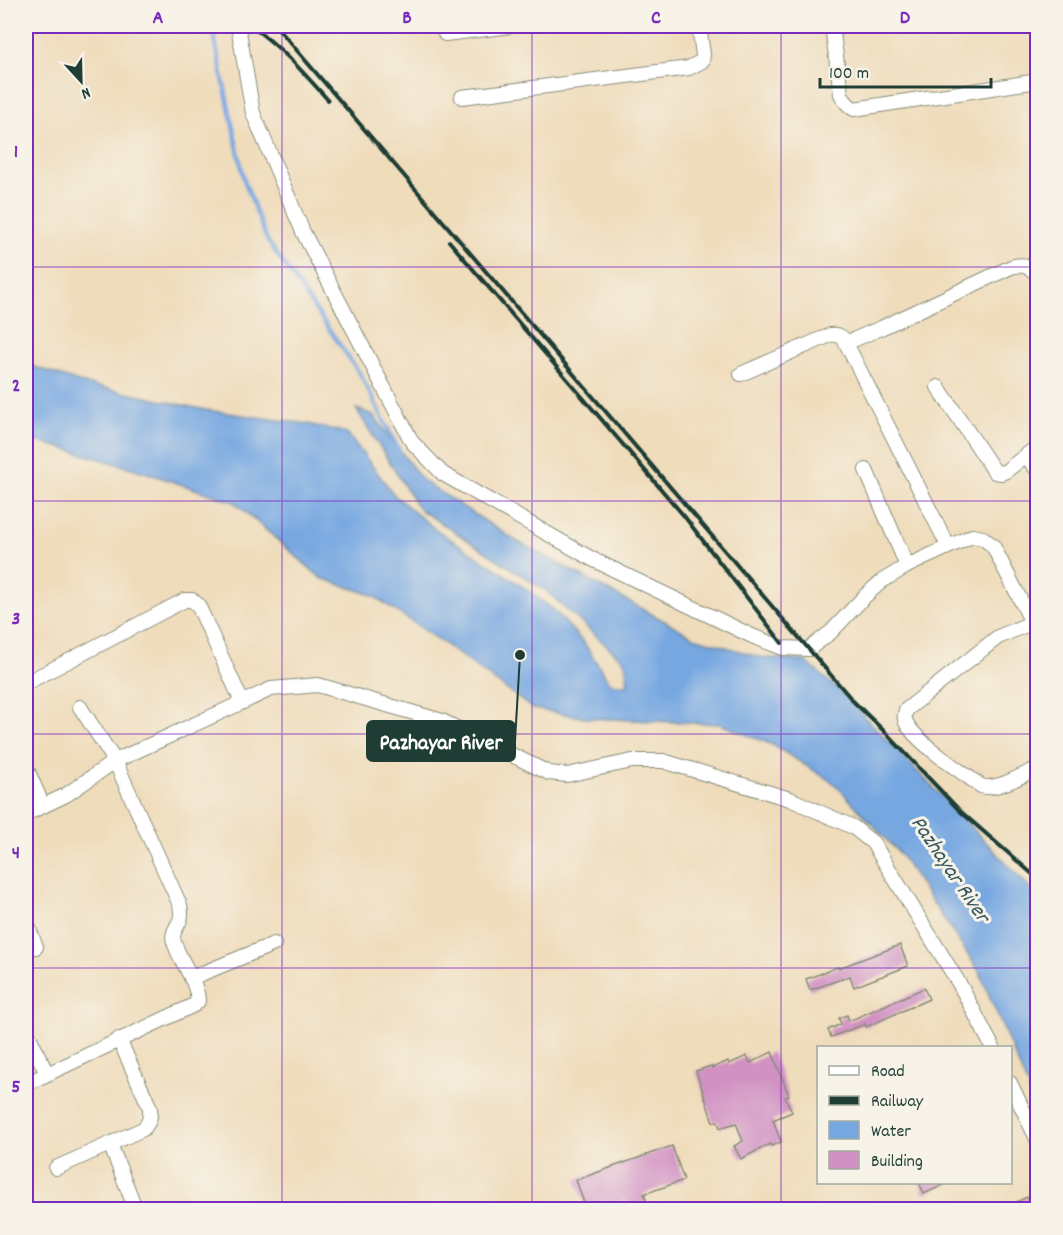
<svg xmlns="http://www.w3.org/2000/svg" width="1063" height="1235" font-family="Dekko,sans-serif">
<style>
.water{fill:#77a7e1;stroke:#4b728a;stroke-width:1.5}
.lines{fill:none;stroke-linecap:round;stroke-linejoin:round}
.stream{stroke:#77a7e1;stroke-width:4}
.building{fill:#d192c3}
.minor-casing{stroke:#878c78;stroke-width:16}
.minor{stroke:#fff;stroke-width:14}
.rail{stroke:#1f3d34;stroke-width:4}
.grid{fill:none;stroke:#7b2cbf;stroke-width:1.5;stroke-opacity:0.55}
.labels{text-anchor:middle;stroke-width:6;stroke-linejoin:round;paint-order:stroke}
.water-label{font-size:22px;font-style:italic;fill:#35585f;stroke:#f7f3e8}
.leader{fill:none;stroke:#1f3d34;stroke-width:2}
.callout-dot{fill:#1f3d34;stroke:#f7f3e8;stroke-width:2}
.callout{fill:#1f3d34;stroke:#1f3d34;stroke-width:2}
.callout-label{font-size:22px;text-anchor:middle;font-weight:bold;fill:#fff}
.neatline{fill:none;stroke:#7b2cbf;stroke-width:2}
.grid-label{font-size:20px;text-anchor:middle;font-weight:bold;fill:#7b2cbf}
</style>
<rect width="100%" height="100%" fill="#f7f3e8"/>
<filter id="ink" filterUnits="userSpaceOnUse"><feTurbulence type="fractalNoise" baseFrequency=".0167" numOctaves="2"/><feDisplacementMap in="SourceGraphic" scale="12" xChannelSelector="R" yChannelSelector="G"/><feConvolveMatrix kernelMatrix="1 2 1 2 8 2 1 2 1" color-interpolation-filters="sRGB"/></filter>
<filter id="wash" filterUnits="userSpaceOnUse"><feTurbulence type="fractalNoise" baseFrequency=".008" numOctaves="4" result="noise"/><feDisplacementMap in="SourceGraphic" scale="24" xChannelSelector="R" yChannelSelector="G"/><feGaussianBlur stdDeviation="1.35" result="paint"/><feColorMatrix in="noise" values="0 0 0 0 0 0 0 0 0 0 0 0 0 0 0 0 0 1.4 0 .05"/><feComposite in="paint" operator="in"/></filter>
<g filter="url(#wash)">
<rect width="100%" height="100%" fill="#efdcbb"/>
<path class="water" d="M26 364 85 384 206 410 308 424 347 433 395 496 435 529 521 585 555 611 584 643 610 683 628 685 625 662 545 590 419 509 356 409 373 415 423 481 513 539 694 637 759 657 805 661 839 690 1037 895V1107L1030 1092 979 971 900 854 834 783 773 745 720 724 588 718 533 709 442 642 372 595 321 578 234 502 135 469 26 438Z"/>
<g class="lines">
<path class="stream" d="M212 26 244 180 267 240 360 374 399 450"/>
</g>
<g id="blocks">
<g class="building">
<path d="M900 945 908 966 854 987 850 976 810 990 806 979 838 967 839 968Z"/>
<path d="M924 988 929 999 866 1027 865 1024 831 1037 828 1030 841 1024 839 1018 847 1015 849 1021Z"/>
<path d="M772 1052 789 1096 785 1097 792 1112 773 1120 781 1142 771 1146 770 1144 741 1159 734 1146 743 1141 736 1123 720 1128 718 1121 713 1122 696 1071 711 1066 712 1068 728 1061 729 1064 747 1056 750 1063Z"/>
<path d="M672 1146 684 1180 644 1194 647 1203 630 1209 626 1200 598 1209H586L576 1180Z"/>
<path d="M919 1182H950L924 1194Z"/>
<path d="M1027 1197 1033 1209H1002Z"/>
</g>
</g>
</g>
<g filter="url(#ink)">
<use href="#blocks" fill-opacity="0" stroke="#878c78" stroke-width="1.5"/>
<g class="lines">
<defs>
<g id="minor">
<path d="M238 26 253 113 303 232 412 442 443 474 592 559 752 636 783 648 809 649 831 632 865 596 882 581 907 566 972 536 983 538 993 546 1038 634"/>
<path d="M832 26 841 94C844 101 847 105 854 109L1038 81"/>
<path d="M445 34 511 26"/>
<path d="M462 97 689 68 702 61 703 55 699 26"/>
<path d="M846 343 881 328 1011 267C1022 263 1031 266 1038 276"/>
<path d="M741 374 830 335C839 334 842 336 846 343L948 546"/>
<path d="M938 387 995 472 1001 473 1006 471 1038 446"/>
<path d="M1026 456 1038 471"/>
<path d="M866 470 907 566"/>
<path d="M1038 620 998 637 906 710C905 715 904 715 905 720 912 740 963 773 981 786 996 791 1023 775 1038 768"/>
<path d="M26 683 185 600H192L198 605 242 702"/>
<path d="M26 767 43 806"/>
<path d="M26 814 66 795 115 761 271 689 318 685 442 721 549 773 567 775 632 761H663L790 799 853 827 873 843 960 985 993 1048"/>
<path d="M26 921 36 947"/>
<path d="M191 978 274 944"/>
<path d="M26 1030 47 1074"/>
<path d="M1010 1083 1038 1141"/>
<path d="M26 1084 194 1005 198 1001C197 980 180 962 174 942 171 933 177 928 180 920 182 915 181 910 180 905L115 761 80 707"/>
<path d="M110 1144 136 1210"/>
<path d="M56 1168 143 1129C149 1123 151 1118 150 1108L119 1039"/>
</g>
</defs>
<use href="#minor" class="minor-casing"/>
<use href="#minor" class="minor"/>
<g class="rail">
<path d="M251 26C280 46 304 73 328 100"/>
<path d="M276 26 854 702 887 734 960 811 1038 879"/>
<path d="M449 241 684 516 782 643"/>
</g>
</g>
</g>
<path class="grid" d="M282 26V1210M532 26V1210M781 26V1210M26 267H1038M26 501H1038M26 734H1038M26 968H1038"/>
<g class="labels">
<g class="water-label">
<text transform="translate(952 868) rotate(56)" y="8">Pazhayar River</text>
</g>
</g>
<path class="leader" d="M520 655L515 741"/>
<circle class="callout-dot" cx="520" cy="655" r="6"/>
<rect class="callout" x="367" y="721" width="148" height="40" rx="6"/>
<g class="callout-label">
<text x="441" y="749">Pazhayar River</text>
</g>
<rect width="1063" height="1235" fill="none" stroke="#f7f3e8" stroke-width="66"/>
<rect x="817" y="1046" width="195" height="138" fill="#f7f3e8" stroke="#a1aaa0" stroke-width="1.5"/>
<rect x="829" y="1066" width="30" height="9" fill="#ffffff" stroke="#a1aaa0" stroke-width="1.5"/>
<text x="871" y="1076" font-size="18" fill="#1f3d34">Road</text>
<rect x="829" y="1096" width="30" height="9" fill="#1f3d34" stroke="#a1aaa0" stroke-width="1.5"/>
<text x="871" y="1106" font-size="18" fill="#1f3d34">Railway</text>
<rect x="829" y="1121" width="30" height="18" fill="#77a7e1" stroke="#a1aaa0" stroke-width="1.5"/>
<text x="871" y="1136" font-size="18" fill="#1f3d34">Water</text>
<rect x="829" y="1151" width="30" height="18" fill="#d192c3" stroke="#a1aaa0" stroke-width="1.5"/>
<text x="871" y="1166" font-size="18" fill="#1f3d34">Building</text>
<g transform="translate(81 81) rotate(158)" stroke="#f7f3e8" stroke-width="4.5" paint-order="stroke">
<path d="M0-4.5L10 22L0 15L-10 22Z" fill="#1f3d34"/>
<text y="-9" font-size="16" font-weight="bold" text-anchor="middle" fill="#1f3d34">N</text>
</g>
<path d="M820 78v9h171v-9" fill="none" stroke="#1f3d34" stroke-width="3"/>
<text x="829" y="78" font-size="18" fill="#1f3d34" stroke="#f7f3e8" stroke-width="4.5" paint-order="stroke">100 m</text>
<rect x="33" y="33" width="997" height="1169" class="neatline"/>
<g class="grid-label">
<text x="158" y="23">A</text>
<text x="407" y="23">B</text>
<text x="656" y="23">C</text>
<text x="905" y="23">D</text>
<text x="16" y="157">1</text>
<text x="16" y="391">2</text>
<text x="16" y="624">3</text>
<text x="16" y="858">4</text>
<text x="16" y="1092">5</text>
</g>
</svg>
